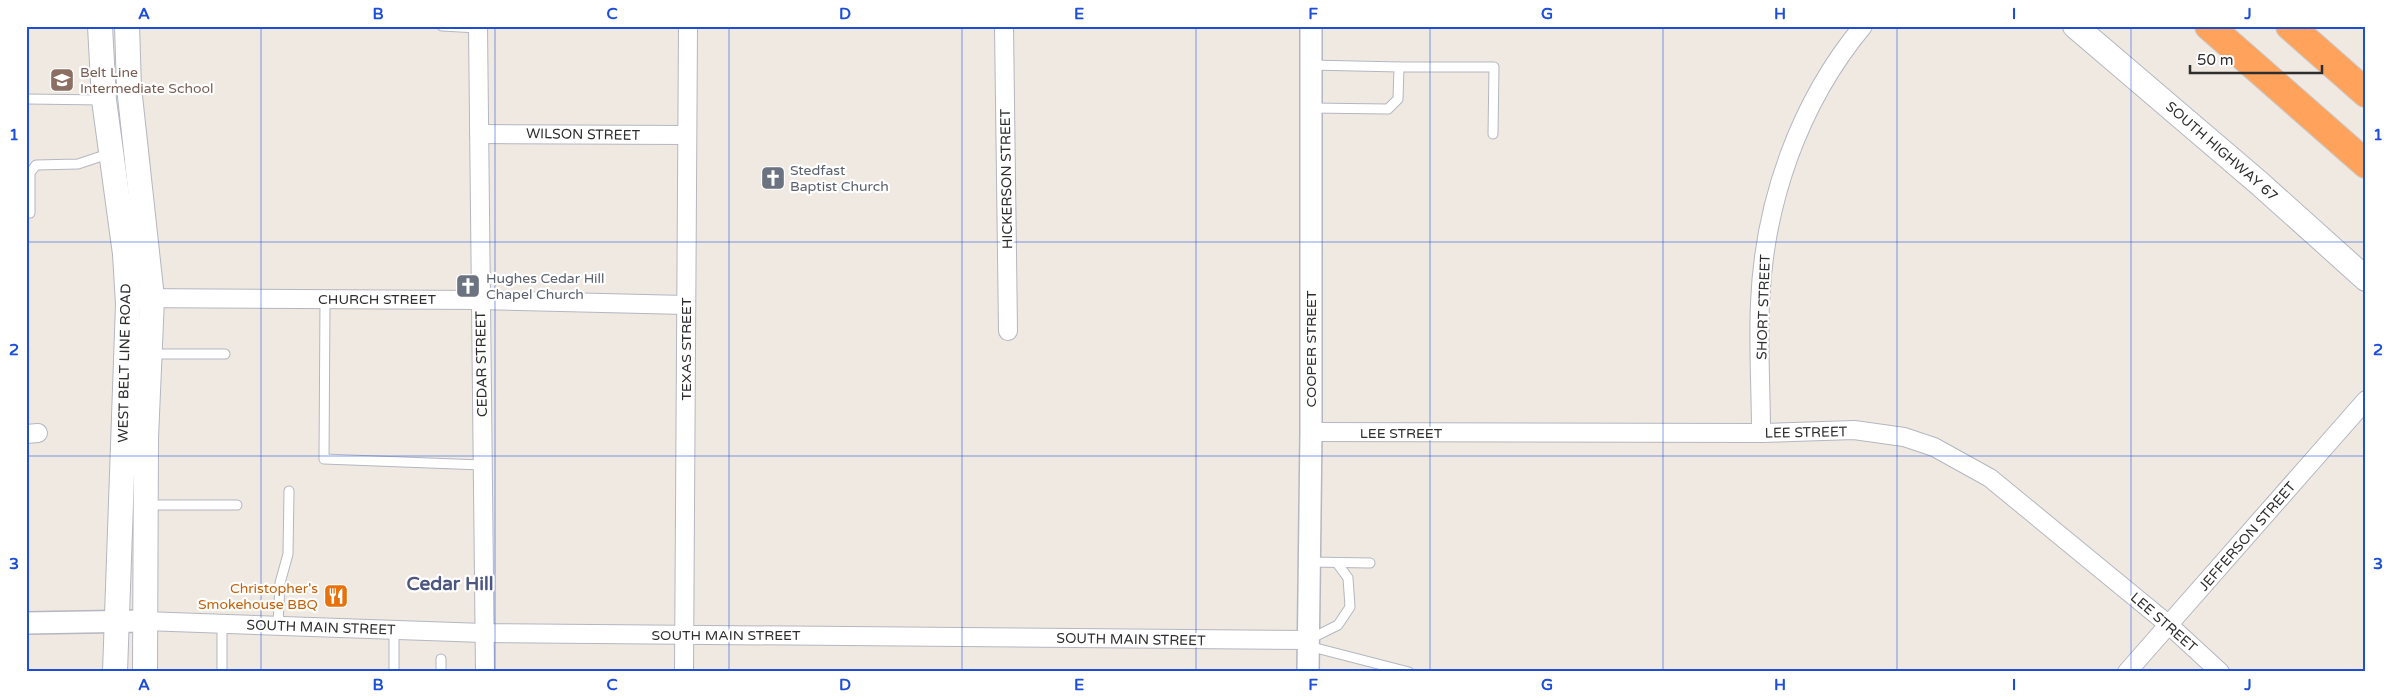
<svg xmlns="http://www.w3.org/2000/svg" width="2392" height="698" font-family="'Varela Round',sans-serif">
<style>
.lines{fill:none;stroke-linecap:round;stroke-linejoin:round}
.service-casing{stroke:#b4b7c1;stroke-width:11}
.minor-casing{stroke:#b4b7c1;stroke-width:20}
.tertiary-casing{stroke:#b4b7c1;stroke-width:24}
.secondary-casing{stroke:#b4b7c1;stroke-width:26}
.motorway-casing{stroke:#c9c9c9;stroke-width:30}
.service{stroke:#fff;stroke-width:9}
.minor{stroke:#fff;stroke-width:18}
.tertiary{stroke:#fff;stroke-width:21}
.secondary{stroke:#fff;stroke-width:24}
.motorway{stroke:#ffa35c;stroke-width:28}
.grid{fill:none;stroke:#1d4ed8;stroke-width:1;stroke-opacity:0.55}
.labels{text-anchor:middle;stroke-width:4.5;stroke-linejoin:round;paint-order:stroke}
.education-label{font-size:14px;fill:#785e54;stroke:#fff;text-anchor:start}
.street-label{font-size:14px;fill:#2e2e2e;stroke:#fff}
.worship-label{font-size:14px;fill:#5b616d;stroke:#fff;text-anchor:start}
.food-label{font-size:14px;fill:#c56008;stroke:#fff;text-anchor:end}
.district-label{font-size:19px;font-weight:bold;fill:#4d5680;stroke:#fff}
.neatline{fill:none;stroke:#1d4ed8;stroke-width:2}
.grid-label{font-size:16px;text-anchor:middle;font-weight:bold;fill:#1d4ed8}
</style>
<rect width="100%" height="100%" fill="#efe9e1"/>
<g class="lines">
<defs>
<g id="service">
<path d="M442 26 478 28"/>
<path d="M1399 67H1494L1493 134"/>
<path d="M26 99 104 100"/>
<path d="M1311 108 1388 109 1398 99 1399 67 1311 65"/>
<path d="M30 213V173L36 165 78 164 111 153"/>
<path d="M325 299 324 459 482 465"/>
<path d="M151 354H225"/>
<path d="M148 505H237"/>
<path d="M1310 562 1370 563"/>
<path d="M222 623V672"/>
<path d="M278 625 280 583 288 554 289 491"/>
<path d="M1310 639 1338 625 1350 607 1348 578 1337 563"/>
<path d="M1308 646 1409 672"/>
<path d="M394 672V630"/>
<path d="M441 672V659"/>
</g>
<g id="minor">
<path d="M478 26 485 672"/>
<path d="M1004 26 1008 331"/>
<path d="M479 134 687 135"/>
<path d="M127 298 480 300 686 305"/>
<path d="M1311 432 1761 433 1854 430 1904 437 1934 447 1990 478 2169 625 2220 672"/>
<path d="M1761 433C1761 390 1758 346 1760 303 1764 203 1799 103 1863 26"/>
<path d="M26 434 38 433"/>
<path d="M144 621 484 633 1308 640"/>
<path d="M684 672 688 26"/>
<path d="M2127 672 2366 400"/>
</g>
<g id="tertiary">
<path d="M26 623 144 621"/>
<path d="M1308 672 1311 432V26"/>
</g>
<g id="secondary">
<path d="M100 26 104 100 125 254 128 304 115 672"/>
<path d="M127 26 129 87 152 298 146 438 145 672"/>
<path d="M2075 26 2259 183 2366 279"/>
</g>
<g id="motorway">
<path d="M2209 26 2366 164"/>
<path d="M2290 26 2366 93"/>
</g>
</defs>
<use href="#service" class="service-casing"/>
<use href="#minor" class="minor-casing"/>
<use href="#tertiary" class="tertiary-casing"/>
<use href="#secondary" class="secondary-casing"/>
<use href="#motorway" class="motorway-casing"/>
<use href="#service" class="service"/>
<use href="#minor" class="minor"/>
<use href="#tertiary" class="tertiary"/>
<use href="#secondary" class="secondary"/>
<use href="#motorway" class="motorway"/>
</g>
<path class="grid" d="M261 26V672M495 26V672M729 26V672M962 26V672M1196 26V672M1430 26V672M1663 26V672M1897 26V672M2131 26V672M26 242H2366M26 456H2366"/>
<defs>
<symbol id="school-square" viewBox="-11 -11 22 22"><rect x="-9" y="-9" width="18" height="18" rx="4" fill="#8d6e63" stroke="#fff"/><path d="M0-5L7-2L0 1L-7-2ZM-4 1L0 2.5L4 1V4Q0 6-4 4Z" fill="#fff"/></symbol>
<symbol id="church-square" viewBox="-11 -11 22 22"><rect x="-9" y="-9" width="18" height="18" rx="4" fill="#6b7280" stroke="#fff"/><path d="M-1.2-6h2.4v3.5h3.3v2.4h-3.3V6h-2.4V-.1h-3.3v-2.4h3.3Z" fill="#fff"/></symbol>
<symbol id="restaurant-square" viewBox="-11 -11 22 22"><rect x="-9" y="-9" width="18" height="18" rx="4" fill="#e8710a" stroke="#fff"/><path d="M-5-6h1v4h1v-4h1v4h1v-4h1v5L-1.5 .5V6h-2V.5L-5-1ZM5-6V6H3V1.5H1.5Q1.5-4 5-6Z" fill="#fff"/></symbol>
</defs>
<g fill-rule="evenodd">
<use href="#school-square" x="48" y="66" width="28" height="28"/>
<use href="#church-square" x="759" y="164" width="28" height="28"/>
<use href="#church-square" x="454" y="272" width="28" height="28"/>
<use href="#restaurant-square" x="322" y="582" width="28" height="28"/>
</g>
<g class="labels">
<g class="education-label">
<text x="80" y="77">Belt Line<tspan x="80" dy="16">Intermediate School</tspan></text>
</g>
<g class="street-label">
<text transform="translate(583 134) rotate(1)" y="5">WILSON STREET</text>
<text transform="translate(2222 151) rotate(41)" y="5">SOUTH HIGHWAY 67</text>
<text transform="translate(1006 179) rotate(-91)" y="5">HICKERSON STREET</text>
<text x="377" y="304">CHURCH STREET</text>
<text transform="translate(1763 307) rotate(-88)" y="5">SHORT STREET</text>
<text transform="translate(686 349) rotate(-90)" y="5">TEXAS STREET</text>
<text transform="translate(1311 349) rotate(-90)" y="5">COOPER STREET</text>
<text transform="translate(124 363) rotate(-89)" y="5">WEST BELT LINE ROAD</text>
<text transform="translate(481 364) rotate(-91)" y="5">CEDAR STREET</text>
<text transform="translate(1806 432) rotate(-1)" y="5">LEE STREET</text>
<text x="1401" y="438">LEE STREET</text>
<text transform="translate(2247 536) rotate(-49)" y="5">JEFFERSON STREET</text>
<text transform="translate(2164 622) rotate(41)" y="5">LEE STREET</text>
<text transform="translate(321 627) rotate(2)" y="5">SOUTH MAIN STREET</text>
<text x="726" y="640">SOUTH MAIN STREET</text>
<text transform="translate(1131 639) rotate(1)" y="5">SOUTH MAIN STREET</text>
</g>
<g class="worship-label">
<text x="790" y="175">Stedfast<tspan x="790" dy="16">Baptist Church</tspan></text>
<text x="486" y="283">Hughes Cedar Hill<tspan x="486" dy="16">Chapel Church</tspan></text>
</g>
<g class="food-label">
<text x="318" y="593">Christopher's<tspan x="318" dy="16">Smokehouse BBQ</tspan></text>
</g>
<g class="district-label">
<text x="450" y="590">Cedar Hill</text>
</g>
</g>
<rect width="2392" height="698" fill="none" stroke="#ffffff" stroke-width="55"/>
<path d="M2190 65v8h132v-8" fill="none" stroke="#2e2e2e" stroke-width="2.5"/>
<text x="2197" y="65" font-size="15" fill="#2e2e2e" stroke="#ffffff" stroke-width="4" paint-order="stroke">50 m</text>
<rect x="28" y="28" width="2336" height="642" class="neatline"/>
<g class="grid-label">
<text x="144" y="19">A</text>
<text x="378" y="19">B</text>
<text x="612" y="19">C</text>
<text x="845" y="19">D</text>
<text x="1079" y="19">E</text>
<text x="1313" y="19">F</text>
<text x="1547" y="19">G</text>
<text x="1780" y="19">H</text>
<text x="2014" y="19">I</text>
<text x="2248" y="19">J</text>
<text x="14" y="140">1</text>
<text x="2378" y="140">1</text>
<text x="14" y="355">2</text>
<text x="2378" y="355">2</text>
<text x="14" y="569">3</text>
<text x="2378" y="569">3</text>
<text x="144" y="690">A</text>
<text x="378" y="690">B</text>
<text x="612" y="690">C</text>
<text x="845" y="690">D</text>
<text x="1079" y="690">E</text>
<text x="1313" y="690">F</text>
<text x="1547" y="690">G</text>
<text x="1780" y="690">H</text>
<text x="2014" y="690">I</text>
<text x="2248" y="690">J</text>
</g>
</svg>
